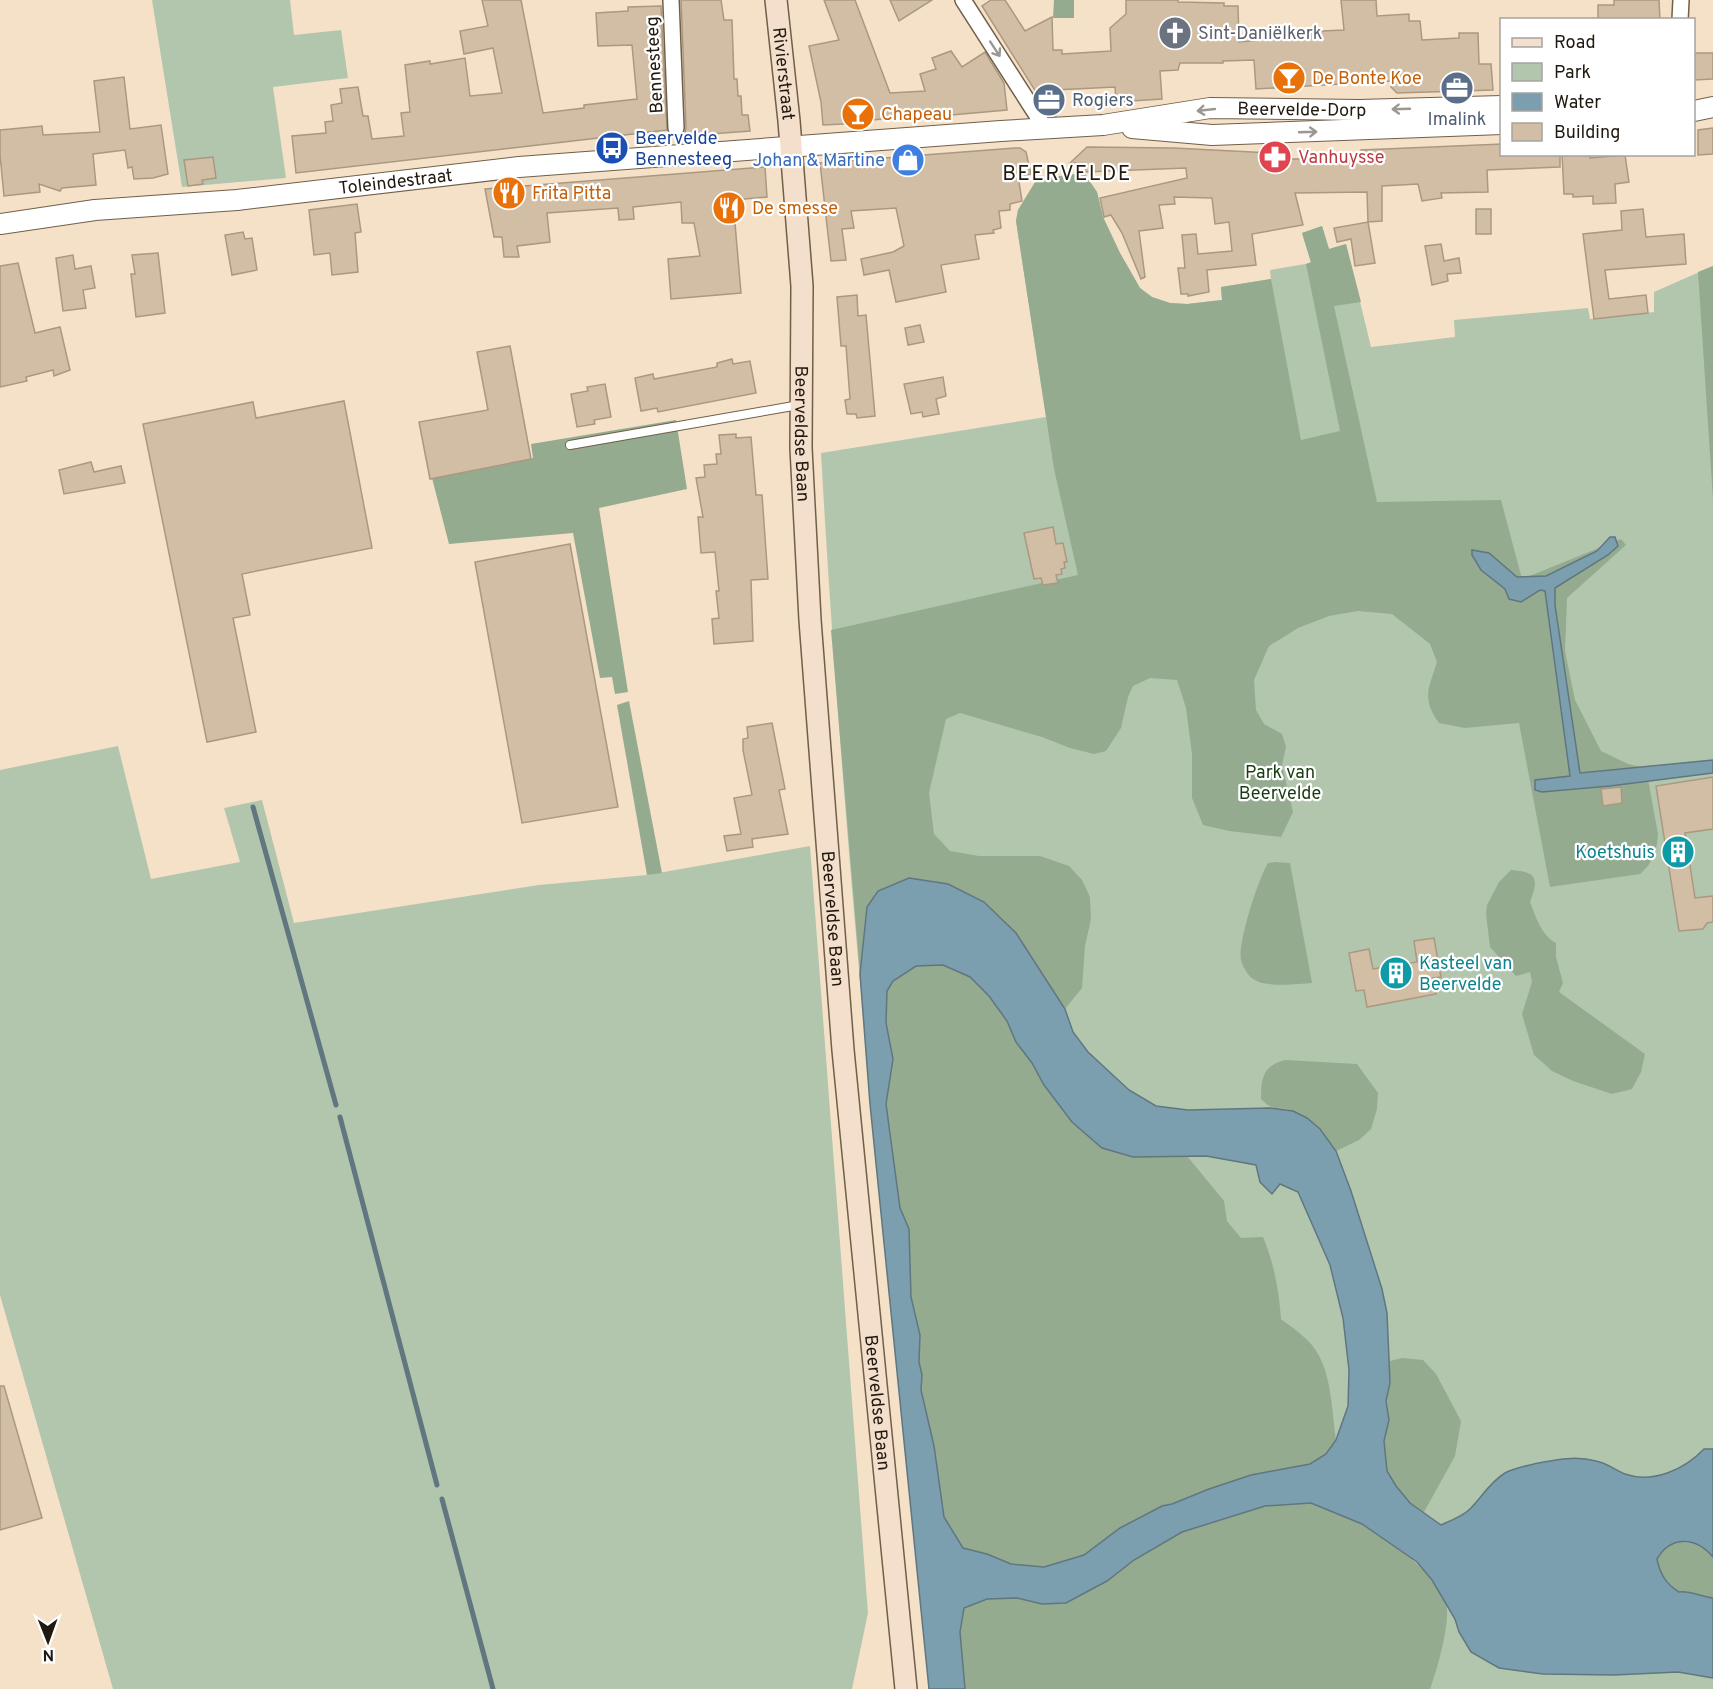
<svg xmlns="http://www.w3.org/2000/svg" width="1713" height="1689" font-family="Overpass,sans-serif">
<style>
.green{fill:#b2c6ae}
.forest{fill:#94ab90}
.water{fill:#7b9faf;stroke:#60777f;stroke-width:1.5;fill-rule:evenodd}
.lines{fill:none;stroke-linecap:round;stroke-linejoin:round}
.stream{stroke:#60777f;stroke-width:5}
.building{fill:#d2bea5;stroke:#ab9881;stroke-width:1.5}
.service-casing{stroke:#705f49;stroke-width:10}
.minor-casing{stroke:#705f49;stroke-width:18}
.tertiary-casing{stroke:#705f49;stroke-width:22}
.secondary-casing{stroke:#705f49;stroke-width:24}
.service{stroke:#fff;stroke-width:8}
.minor{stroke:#fff;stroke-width:15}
.tertiary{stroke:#fff;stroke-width:20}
.secondary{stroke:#f3dfcc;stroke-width:21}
.oneway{stroke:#9b9893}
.labels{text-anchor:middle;stroke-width:4.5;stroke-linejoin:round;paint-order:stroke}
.worship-label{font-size:18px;fill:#5b616d;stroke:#fff;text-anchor:start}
.street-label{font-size:18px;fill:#201910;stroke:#fff}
.food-label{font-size:18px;fill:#c56008;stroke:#fff;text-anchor:start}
.service-label{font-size:18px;fill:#4e5e75;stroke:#fff;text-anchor:start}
.transit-label{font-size:18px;fill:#164399;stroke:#fff;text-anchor:start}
.health-label{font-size:18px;fill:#be3a42;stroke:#fff;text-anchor:start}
.shop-label{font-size:18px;fill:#366cbe;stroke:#fff;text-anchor:end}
.park-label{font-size:18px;fill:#193b13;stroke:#fff}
.culture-label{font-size:18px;fill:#0d838f;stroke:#fff;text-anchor:end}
.quarter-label{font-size:21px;letter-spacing:1.5px;fill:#201910;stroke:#fff}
</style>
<rect width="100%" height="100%" fill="#f5e1c8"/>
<g class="green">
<path d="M152 0H290L294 35 341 30 348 78 273 87 286 178 182 187Z"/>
<path d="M1084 173 1097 192 1103 217 1120 253 1140 288 1152 297 1170 303 1187 304 1222 300 1221 287 1271 279 1270 270 1311 263 1302 233 1322 226 1329 249 1346 244 1371 347 1455 337 1454 320 1588 308 1590 319 1654 312V292L1713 266V1689H929C888 1278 844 866 821 453L1046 417 1016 221 1018 210 1037 179Z"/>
<path d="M118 746 151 879 240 862 224 808 262 800 294 923 539 885 647 875 810 846 868 1613 852 1689H113L0 1295V770Z"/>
</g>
<g class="forest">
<path d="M1054 0H1074V18H1053Z"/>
<path d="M1084 173 1097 192 1103 217 1120 253 1140 288 1152 297 1170 303 1187 304 1222 300 1221 287 1271 279 1301 440 1340 431 1306 264 1311 262 1302 233 1322 226 1329 249 1346 244 1361 302 1334 306 1377 502 1501 500 1522 579 1621 539 1626 545 1567 598 1565 651 1575 700 1601 751 1628 764 1646 768 1658 834C1657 851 1653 863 1640 874L1550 887 1519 723 1465 728 1439 723C1421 698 1429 688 1437 662L1430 644 1392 614 1358 611 1329 616 1298 628 1269 646 1254 680 1256 710 1264 724 1282 734 1286 747 1282 765 1293 812 1281 837 1229 831 1203 825 1192 798V754L1186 708 1177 680 1150 678 1133 686 1128 697 1121 728 1106 751 1094 754 1070 748 1042 737 960 713 946 719 929 793 934 834 950 851 979 856H1040L1069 866 1082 880 1090 897 1091 919 1085 946 1082 988 1065 1009 1016 933 984 902 865 929 860 974 831 630 1078 575 1054 469 1016 221 1018 210 1037 179Z"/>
<path d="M1713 266V500L1698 272Z"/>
<path d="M676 420 687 489 599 508 628 692 615 694 612 677 600 678 573 533 449 544 432 478 533 458 531 444Z"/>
<path d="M629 701 662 873 647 875 617 705Z"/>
<path d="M1275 862 1290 863 1312 983C1297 984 1266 988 1253 979 1248 976 1242 965 1241 960 1237 944 1259 877 1268 863Z"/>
<path d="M1511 870C1537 872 1539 878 1530 902 1536 917 1541 935 1556 943V957L1563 983 1559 992 1645 1054 1641 1072 1632 1089 1612 1094 1573 1081 1552 1071 1534 1055 1522 1014 1532 982 1530 972 1516 976 1490 947 1486 914 1487 905 1499 882Z"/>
<path d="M943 965 970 977 989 996 1007 1021 1016 1042 1032 1063 1044 1085 1072 1122 1102 1148 1133 1157 1187 1156 1224 1201 1227 1221 1241 1238 1263 1237C1274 1263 1279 1291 1281 1319 1294 1329 1310 1339 1318 1354 1332 1379 1332 1412 1336 1440L1326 1454 1310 1464 1251 1475 1209 1489 1172 1504 1162 1506 1120 1528 1084 1555 1044 1567 1011 1564 987 1554 963 1548 944 1517 934 1446 921 1390 922 1375 919 1362 920 1335 911 1297 909 1230 900 1208 886 1104 893 1059 886 1023 887 991 893 982 916 966Z"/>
<path d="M1285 1060 1357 1064 1378 1093 1377 1109 1371 1129 1359 1140 1336 1151C1324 1135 1313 1121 1295 1112 1280 1104 1275 1114 1261 1099 1261 1077 1263 1066 1285 1060Z"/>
<path d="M1402 1358 1423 1360 1436 1374 1461 1421 1455 1456 1424 1512 1410 1503 1396 1486 1387 1471 1384 1441 1389 1420 1386 1401 1390 1383V1361Z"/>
<path d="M1311 1503C1328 1509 1347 1515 1363 1524 1387 1538 1438 1575 1446 1603 1451 1622 1437 1670 1430 1689H965L960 1632 964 1608 987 1599 1017 1598 1042 1604 1107 1581 1134 1560 1182 1532 1265 1506Z"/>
<path d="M1677 1542C1691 1542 1703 1545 1713 1557V1598C1683 1596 1664 1590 1657 1559L1664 1547Z"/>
</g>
<g class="water">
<path d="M1610 537H1615L1618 546 1608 555 1555 588V605L1580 773 1713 760V773L1610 786 1542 792 1535 790V780L1570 776 1545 591 1540 590 1521 602 1509 599 1505 589 1481 570 1472 555V550L1489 553 1517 577 1546 576 1597 551Z"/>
<path d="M909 878 948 884 984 902 1016 933 1065 1009 1073 1032 1088 1052 1129 1090 1156 1106 1188 1110 1270 1108 1293 1111 1307 1118 1320 1129 1336 1151 1351 1191 1382 1289 1387 1313 1390 1383 1386 1401 1389 1420 1384 1441 1387 1471 1396 1486 1410 1503 1441 1525C1450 1521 1463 1516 1470 1509 1481 1498 1490 1482 1505 1473 1515 1468 1538 1463 1550 1461 1564 1458 1582 1457 1596 1461 1607 1463 1615 1470 1625 1474 1653 1484 1685 1469 1704 1449H1713V1557C1696 1537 1671 1535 1657 1559 1660 1574 1666 1584 1679 1592 1688 1590 1703 1597 1713 1598V1678L1678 1672 1614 1675 1543 1674 1499 1668 1471 1652 1459 1632 1455 1619 1432 1580 1417 1562 1362 1524 1311 1503 1265 1506 1182 1532 1134 1560 1107 1581 1066 1603 1042 1604 1017 1598 987 1599 964 1608 960 1632 965 1689H929L870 1104 860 974 867 907 878 891ZM943 965 970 977 989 996 1007 1021 1016 1042 1032 1063 1044 1085 1072 1122 1102 1148 1133 1157 1206 1156 1256 1165 1260 1182 1272 1194 1280 1184 1298 1192 1330 1265 1343 1318 1349 1370 1348 1406 1336 1440 1326 1454 1310 1464 1251 1475 1209 1489 1172 1504 1162 1506 1120 1528 1084 1555 1044 1567 1011 1564 987 1554 963 1548 944 1517 934 1446 921 1390 922 1375 919 1362 920 1335 911 1297 909 1229 900 1208 886 1104 893 1059 886 1023 887 991 893 981 916 966Z"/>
</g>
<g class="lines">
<g class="stream">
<path d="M253 807 336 1105"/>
<path d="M340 1117 437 1485"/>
<path d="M442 1499 493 1689"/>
</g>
</g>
<g class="building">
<path d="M482 0H521L543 113 584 108V105L637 99 632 45 598 46 596 13 628 11V7L661 6 667 130 296 173 292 136 326 133 325 122 333 121 331 105 342 103 340 89 358 87 363 116H368L372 139 404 136 401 113 410 112 405 65 430 61V64L465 58 470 96 502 93 493 48 464 54 460 31 488 26Z"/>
<path d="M681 0H721L724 20H732L734 79H737L738 96H741L742 115H748L750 131 684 136 686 128Z"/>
<path d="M824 0H855L890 93 925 91 920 74 936 69 932 58 951 51 962 67 985 52 1004 83 1007 110 929 117 928 113 892 117V118L872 120 865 123 823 125 821 102 809 46 839 40Z"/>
<path d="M890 0H932L899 21Z"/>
<path d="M991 0H1005L1025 31 1052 17 1053 50H1062V54L1111 51 1110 28 1126 14V0H1178V2L1224 3V6H1238L1239 42 1300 37V32L1344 30 1341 0H1376L1377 16 1409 14V21H1420L1422 40 1459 38V33H1478L1479 64H1491L1493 90 1397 93 1391 87V81L1256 89 1254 60 1223 61V63H1180L1178 70 1160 71 1162 99 1116 102 1115 87 1054 90 1056 116H1051L982 6Z"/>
<path d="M1614 0H1659L1660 20H1598V5H1614Z"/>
<path d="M1694 53H1713V79L1694 80Z"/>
<path d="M124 77 130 129 161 125 168 174 153 178 134 179 132 167 128 168 125 150 93 154 96 185 62 188 60 191 39 184 40 192 4 196 0 155V130L42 126 43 135 100 132 94 81Z"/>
<path d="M1713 128V154L1698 155V130Z"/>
<path d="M1502 144V154H1560V167L1487 170 1488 192 1441 193 1442 198 1422 201 1418 184 1382 186V221L1368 222 1367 192 1295 193 1303 225 1252 234 1256 265 1207 270 1209 292 1188 296V294H1181L1178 268H1185L1182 235 1196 234 1198 254 1232 251 1229 222 1215 224 1212 198 1174 197 1175 204 1159 205 1163 228 1139 231 1145 277 1141 279 1122 233 1111 215 1104 217 1100 198 1187 178 1186 168 1085 172V163H1070L1087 147 1174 148 1290 154V159H1362L1361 150Z"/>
<path d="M1015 148H1020L1026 152 1031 174 1018 176 1022 201 1010 204V210L999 211 1001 228 993 230 994 233 975 235 979 259 941 265 946 292 896 302 889 270 864 275 861 259 893 252 904 246 896 208 851 211 854 228 842 229 846 260 831 261 820 163Z"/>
<path d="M1562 154H1590V158L1625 155 1629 182 1615 184 1616 203 1593 204V196L1573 197V194H1564Z"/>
<path d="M213 157 216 178 202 180 203 184 188 186 184 160Z"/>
<path d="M765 167 767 197 733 200 741 293 671 299 668 259 700 256 694 223H682L681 202 633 207 634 219 619 220 618 208 547 213 550 242 517 246 519 257H504L502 237H494L485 189Z"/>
<path d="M357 204 361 232 355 233 358 272 332 275 330 253 314 255 309 210Z"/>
<rect x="1476" y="209" width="15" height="25"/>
<path d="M1643 209 1646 237 1684 234 1686 264 1605 270 1609 299 1646 295 1648 313 1594 319 1583 234 1622 230 1621 211Z"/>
<path d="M1368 222 1375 263 1355 266 1351 239 1337 242 1334 228Z"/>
<path d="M243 232 245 239 252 238 257 270 232 275 225 235Z"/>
<path d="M1441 244 1444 261 1459 258 1461 273 1447 274 1448 281 1432 285 1425 246Z"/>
<path d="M158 253 165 313 136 317 131 274H135L132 255Z"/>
<path d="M73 255 75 269 91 266 95 288 83 290 86 308 63 311 56 258Z"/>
<path d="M18 263 35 333 60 327 70 370 54 376 53 370 26 377 27 381 0 387V266Z"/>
<path d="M857 295 858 316 866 315 875 416 857 418 856 414H847L845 400 850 399 846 346H841L837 297Z"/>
<path d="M920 325 924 342 908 345 905 328Z"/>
<path d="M510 346 531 459 430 479 419 422 488 410 477 352Z"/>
<path d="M732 359 733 364 750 361 756 393 658 412 657 408 641 411 635 378 653 374 654 379 701 370 717 367V363Z"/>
<path d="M943 377 946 396 936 399 939 414 923 417 922 412 911 414 904 384Z"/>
<path d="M605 384 611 417 594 420 595 424 577 427 571 394 588 391 587 387Z"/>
<path d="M344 401 372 548 242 574 250 615 233 618 256 732 207 742 143 424 253 402 256 418Z"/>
<path d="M736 434V438L751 437 756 495H762L768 579 751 580 753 641 714 644 712 619 719 618 716 591H719L715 552 701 553 698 517H703L696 478 705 477 704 465 717 464 716 454H721L719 435Z"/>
<path d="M91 462 94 472 121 466 125 483 64 494 59 470Z"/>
<path d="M1053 527 1056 544 1063 543 1067 562H1064L1065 568 1061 569 1062 574 1056 575 1058 583 1043 585 1041 578 1034 579 1024 533Z"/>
<path d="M570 544 618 807 522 823 475 562Z"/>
<path d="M772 723 785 789 779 790 788 834 752 839 753 847 727 851 724 836 741 834 734 798 752 795 743 750V739L748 738 747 727Z"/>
<path d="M1713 777V829L1685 833 1695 898 1713 896V922L1707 923 1703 929 1679 931 1656 786Z"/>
<path d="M1621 787 1622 803 1603 806 1601 789Z"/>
<path d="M1434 938 1441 977 1433 978 1436 994 1367 1007 1364 990 1356 991 1349 953 1369 949 1373 969 1417 962 1414 941Z"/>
<path d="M0 1386H4L42 1518 0 1530Z"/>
</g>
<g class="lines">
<defs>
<path id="service" d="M570 445 799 405"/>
<g id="minor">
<path d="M671 0 676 128"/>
<path d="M963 0 1045 128"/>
<path d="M1680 20 1681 0"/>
</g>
<g id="tertiary">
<path d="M1694 111 1713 107"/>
<path d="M1132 128 1212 135 1502 124"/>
<path id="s1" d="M0 224 95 210 237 200 519 167 1001 131 1103 125 1210 108 1359 110 1502 106"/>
</g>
<g id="secondary">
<path id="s2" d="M776 0 789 121 802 286 801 448 810 620 843 1050 906 1689"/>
</g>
</defs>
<use href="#service" class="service-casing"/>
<use href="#minor" class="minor-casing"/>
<use href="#tertiary" class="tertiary-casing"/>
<use href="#secondary" class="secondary-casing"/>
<use href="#service" class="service"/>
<use href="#minor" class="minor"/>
<use href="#tertiary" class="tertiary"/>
<use href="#secondary" class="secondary"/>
</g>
<defs><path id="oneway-shaft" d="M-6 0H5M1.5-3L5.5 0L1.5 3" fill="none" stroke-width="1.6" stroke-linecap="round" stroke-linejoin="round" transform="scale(1.5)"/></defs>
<g class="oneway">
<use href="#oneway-shaft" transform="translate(995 49) rotate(57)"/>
<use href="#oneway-shaft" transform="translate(1401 109) rotate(178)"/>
<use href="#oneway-shaft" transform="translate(1206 110) rotate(174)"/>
<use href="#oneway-shaft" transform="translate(1308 132) rotate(-2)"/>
</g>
<defs>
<symbol id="church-disc" viewBox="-11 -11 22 22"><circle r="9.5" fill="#6b7280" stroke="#fff"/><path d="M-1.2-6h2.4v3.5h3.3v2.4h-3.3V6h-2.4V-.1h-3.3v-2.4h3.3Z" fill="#fff"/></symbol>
<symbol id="bar-disc" viewBox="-11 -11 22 22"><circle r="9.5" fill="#e8710a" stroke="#fff"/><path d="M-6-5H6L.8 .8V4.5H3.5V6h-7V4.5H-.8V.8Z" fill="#fff"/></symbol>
<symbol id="office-disc" viewBox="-11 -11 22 22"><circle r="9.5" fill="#5c6f8a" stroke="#fff"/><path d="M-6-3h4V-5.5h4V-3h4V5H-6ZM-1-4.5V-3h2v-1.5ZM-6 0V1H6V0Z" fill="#fff"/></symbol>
<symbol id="bus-disc" viewBox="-11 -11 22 22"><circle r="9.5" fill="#1a4fb4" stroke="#fff"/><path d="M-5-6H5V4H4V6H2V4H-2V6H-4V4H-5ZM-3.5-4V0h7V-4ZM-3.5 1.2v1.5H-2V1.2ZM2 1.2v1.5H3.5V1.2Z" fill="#fff"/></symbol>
<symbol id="pharmacy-disc" viewBox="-11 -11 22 22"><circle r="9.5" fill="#e0444e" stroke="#fff"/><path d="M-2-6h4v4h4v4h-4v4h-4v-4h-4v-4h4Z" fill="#fff"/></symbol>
<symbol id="shop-disc" viewBox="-11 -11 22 22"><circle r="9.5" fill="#3f7fe0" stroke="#fff"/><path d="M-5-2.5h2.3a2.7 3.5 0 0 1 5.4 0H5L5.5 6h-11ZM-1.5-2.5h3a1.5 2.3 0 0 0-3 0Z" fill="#fff"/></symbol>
<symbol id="restaurant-disc" viewBox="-11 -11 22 22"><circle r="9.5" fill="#e8710a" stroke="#fff"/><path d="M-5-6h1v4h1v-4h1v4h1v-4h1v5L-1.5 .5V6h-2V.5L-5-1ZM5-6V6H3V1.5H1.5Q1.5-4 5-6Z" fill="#fff"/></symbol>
<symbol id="building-disc" viewBox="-11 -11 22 22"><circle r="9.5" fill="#0f9aa8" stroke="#fff"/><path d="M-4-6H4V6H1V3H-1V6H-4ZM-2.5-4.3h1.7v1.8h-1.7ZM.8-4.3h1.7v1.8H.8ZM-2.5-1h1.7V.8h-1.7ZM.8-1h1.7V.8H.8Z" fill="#fff"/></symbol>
</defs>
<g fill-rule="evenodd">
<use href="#church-disc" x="1156" y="14" width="38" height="38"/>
<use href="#bar-disc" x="1270" y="59" width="38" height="38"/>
<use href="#office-disc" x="1438" y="69" width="38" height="38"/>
<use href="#office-disc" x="1030" y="81" width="38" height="38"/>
<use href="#bar-disc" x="839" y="95" width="38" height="38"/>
<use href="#bus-disc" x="593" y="129" width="38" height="38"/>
<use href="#pharmacy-disc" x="1256" y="138" width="38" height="38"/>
<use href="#shop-disc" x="889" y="141" width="38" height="38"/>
<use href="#restaurant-disc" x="490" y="174" width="38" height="38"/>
<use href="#restaurant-disc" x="710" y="189" width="38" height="38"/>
<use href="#building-disc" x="1659" y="833" width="38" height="38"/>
<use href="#building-disc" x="1377" y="954" width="38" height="38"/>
</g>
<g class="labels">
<g class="worship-label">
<text x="1198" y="39">Sint-Daniëlkerk</text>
</g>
<g class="street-label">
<text transform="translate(654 65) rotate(-93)" y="6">Bennesteeg</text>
<text dy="6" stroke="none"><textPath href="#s2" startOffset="74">Rivierstraat</textPath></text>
<text dy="6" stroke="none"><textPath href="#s1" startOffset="1308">Beervelde-Dorp</textPath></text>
<text dy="6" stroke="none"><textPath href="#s1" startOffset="398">Toleindestraat</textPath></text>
<text dy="6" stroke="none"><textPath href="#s2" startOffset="435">Beerveldse Baan</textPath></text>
<text dy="6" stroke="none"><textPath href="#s2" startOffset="921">Beerveldse Baan</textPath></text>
<text dy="6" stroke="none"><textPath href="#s2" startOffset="1407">Beerveldse Baan</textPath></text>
</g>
<g class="food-label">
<text x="1312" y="84">De Bonte Koe</text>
<text x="881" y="120">Chapeau</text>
<text x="532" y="199">Frita Pitta</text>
<text x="752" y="214">De smesse</text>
</g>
<g class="service-label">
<text x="1072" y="106">Rogiers</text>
<text x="1457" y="125" text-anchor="middle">Imalink</text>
</g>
<g class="transit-label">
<text x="635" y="144">Beervelde<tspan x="635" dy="21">Bennesteeg</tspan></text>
</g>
<g class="health-label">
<text x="1298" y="163">Vanhuysse</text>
</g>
<g class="shop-label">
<text x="885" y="166">Johan &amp; Martine</text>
</g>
<g class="park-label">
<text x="1280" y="778">Park van<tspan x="1280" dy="21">Beervelde</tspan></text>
</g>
<g class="culture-label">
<text x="1655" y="858">Koetshuis</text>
<text x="1419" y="969" text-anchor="start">Kasteel van<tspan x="1419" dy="21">Beervelde</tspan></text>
</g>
<g class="quarter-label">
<text x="1067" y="180">BEERVELDE</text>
</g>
</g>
<rect x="1500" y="18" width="195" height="138" fill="#ffffff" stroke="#a6a39f" stroke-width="1.5"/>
<rect x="1512" y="38" width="30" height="9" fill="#f3dfcc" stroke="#a6a39f" stroke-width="1.5"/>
<text x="1554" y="48" font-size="18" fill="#201910">Road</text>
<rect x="1512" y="63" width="30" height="18" fill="#b2c6ae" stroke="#a6a39f" stroke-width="1.5"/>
<text x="1554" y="78" font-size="18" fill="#201910">Park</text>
<rect x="1512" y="93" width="30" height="18" fill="#7b9faf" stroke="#a6a39f" stroke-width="1.5"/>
<text x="1554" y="108" font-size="18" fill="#201910">Water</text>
<rect x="1512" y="123" width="30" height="18" fill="#d2bea5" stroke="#a6a39f" stroke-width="1.5"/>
<text x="1554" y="138" font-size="18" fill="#201910">Building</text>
<g transform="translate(48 1641) rotate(179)" stroke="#ffffff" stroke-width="4.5" paint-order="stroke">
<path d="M0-4.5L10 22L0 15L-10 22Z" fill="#201910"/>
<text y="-9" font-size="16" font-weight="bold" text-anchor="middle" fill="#201910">N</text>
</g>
</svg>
